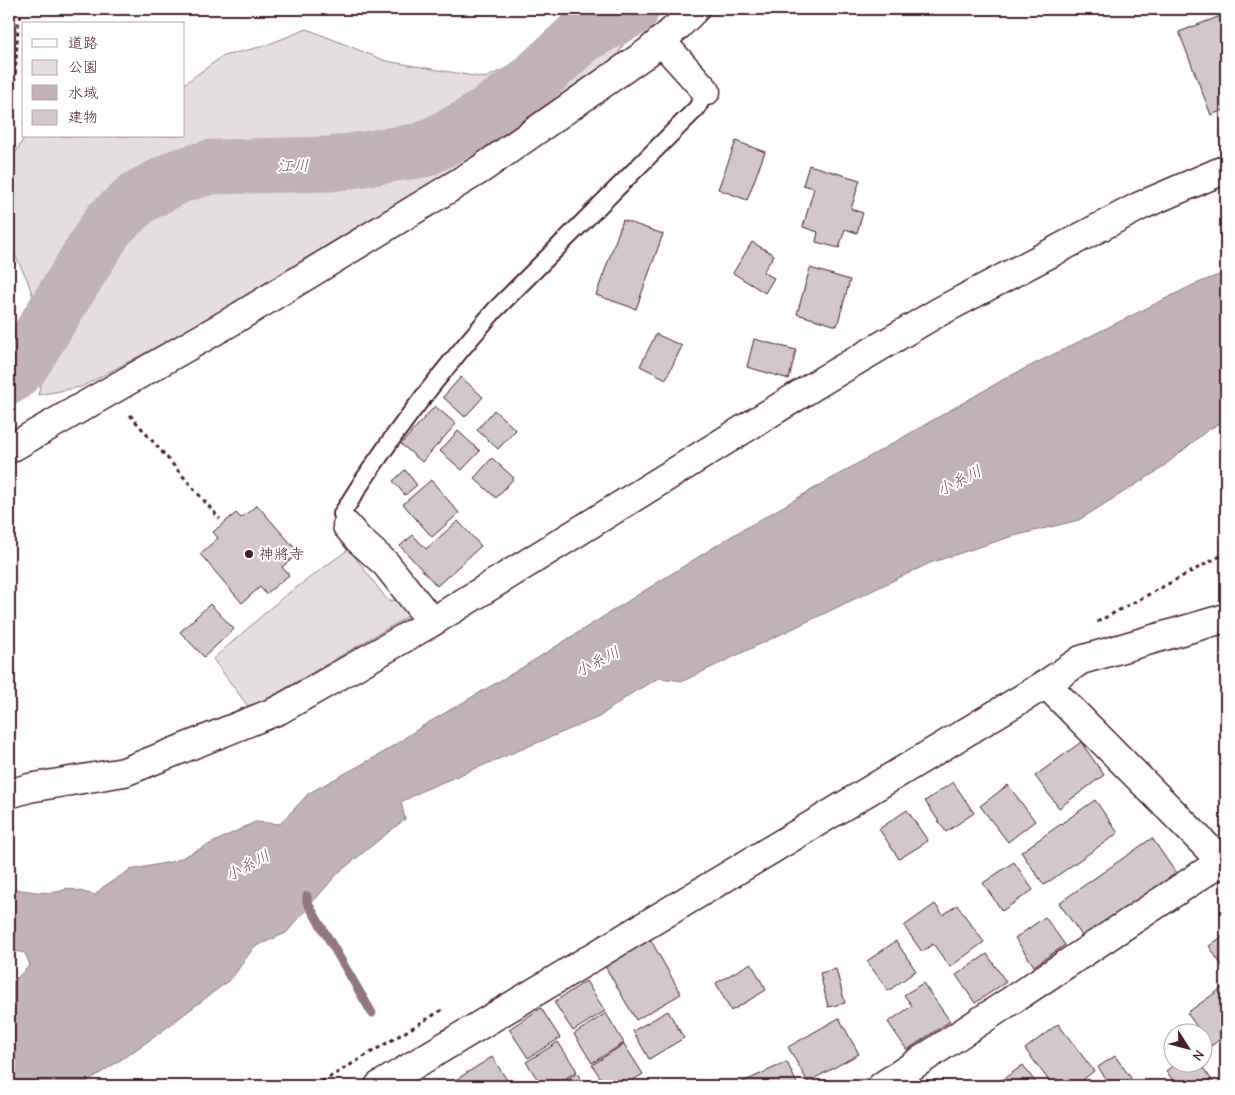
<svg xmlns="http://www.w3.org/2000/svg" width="1235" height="1095" font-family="'Comic Neue','Klee One',sans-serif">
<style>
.green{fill:#e5dee0;stroke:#987e86}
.water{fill:#c1b3b6;stroke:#91787e}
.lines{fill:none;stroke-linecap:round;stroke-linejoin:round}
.stream{stroke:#91787e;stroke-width:9}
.river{stroke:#c1b3b6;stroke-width:55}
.building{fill:#d2c7cb;stroke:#4a1f2b}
.service-casing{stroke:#4a1f2b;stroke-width:20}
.minor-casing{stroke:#4a1f2b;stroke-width:31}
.tertiary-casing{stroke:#4a1f2b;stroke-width:31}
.path{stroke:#4a1f2b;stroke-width:3;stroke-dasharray:4 4;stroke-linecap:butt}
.service{stroke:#fff;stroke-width:16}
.minor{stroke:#fff;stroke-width:28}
.tertiary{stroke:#fff;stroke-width:28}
.poi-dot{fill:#4a1f2b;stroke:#fff;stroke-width:2}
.labels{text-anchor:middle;stroke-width:4;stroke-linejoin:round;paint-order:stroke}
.poi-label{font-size:15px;fill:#4a1f2b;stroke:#fff;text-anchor:start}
.water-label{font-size:16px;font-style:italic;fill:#74535c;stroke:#fff}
</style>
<rect width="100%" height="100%" fill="#fff"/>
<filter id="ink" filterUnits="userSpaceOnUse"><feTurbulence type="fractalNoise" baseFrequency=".02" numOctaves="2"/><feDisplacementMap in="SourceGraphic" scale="10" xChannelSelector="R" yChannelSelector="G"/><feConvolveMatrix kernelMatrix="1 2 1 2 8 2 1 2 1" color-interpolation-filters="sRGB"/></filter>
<g filter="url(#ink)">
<g class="green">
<path d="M591 9H628L640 13 615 60 528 125 342 236 196 326 81 387 38 395 45 368 43 327 27 279 9 243V164L25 136H184V84L223 56 264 46 307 29 386 61 485 78 544 50 579 14Z"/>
<path d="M349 549 388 601 409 598 412 614 250 709 213 659 282 598Z"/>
</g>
<path class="water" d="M1226 272V420L1209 429 1159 470 1079 520 1010 537 930 563 683 681 659 678 632 693 599 717 424 790 401 802 405 819 338 873 286 933 254 947 232 978 153 1038 116 1063 80 1086H9V986L30 965 25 953 9 950V888C23 890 56 897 67 888L95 895 103 887 130 870 175 861 255 822 280 824 309 793 379 755 421 727 520 669 730 537 1006 378 1193 285Z"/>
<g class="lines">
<path class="stream" d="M307 896V902L372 1013"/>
<path class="river" d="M9 377 21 366 108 225 139 197 179 176 211 167 330 164 423 150 469 126 525 88 581 36 632 9"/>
</g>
<g class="building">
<path d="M1226 14V109L1211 115 1179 32Z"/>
<path d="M736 141 765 152 747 200 718 189Z"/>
<path d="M809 165 860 180 851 209 863 213 857 233 845 229 839 248 816 242 818 232 803 227 814 188 803 185Z"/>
<path d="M623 220 663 234 636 309 596 295Z"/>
<path d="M752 242 774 255 763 272 774 278 765 293 733 273Z"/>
<path d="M810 268 850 280 837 326 797 314Z"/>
<path d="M656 334 682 346 666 379 640 366Z"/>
<path d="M754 339 796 350 789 379 747 367Z"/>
<path d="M461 377 483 397 465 417 443 397Z"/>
<path d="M435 406 456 424 422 462 401 444Z"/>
<path d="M494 410 516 430 498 449 477 430Z"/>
<path d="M458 431 480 451 462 470 440 451Z"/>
<path d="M492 458 514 478 496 498 474 478Z"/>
<path d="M405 470 417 485 405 495 393 481Z"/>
<path d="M431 480 459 513 432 537 403 504Z"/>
<path d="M257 505 299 553 282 567 289 575 266 594 260 587 242 603 200 554 218 538 213 532 236 513 241 518Z"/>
<path d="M458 521 481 546 437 586 400 546 413 535 426 549Z"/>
<path d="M210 604 234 629 204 657 180 632Z"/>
<path d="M1081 742 1104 775 1059 808 1035 776Z"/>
<path d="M953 782 974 813 946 832 925 801Z"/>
<path d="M1008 785 1035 821 1008 842 980 806Z"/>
<path d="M1095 800 1118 833 1044 885 1021 852Z"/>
<path d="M907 810 928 841 899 859 879 829Z"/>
<path d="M1152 838 1178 876 1085 940 1059 903Z"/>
<path d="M1014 862 1033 890 1002 911 983 883Z"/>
<path d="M935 904 943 915 957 905 984 942 950 967 933 944 922 952 904 926Z"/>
<path d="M1045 917 1065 945 1034 966 1015 938Z"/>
<path d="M1226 934V972L1209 946Z"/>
<path d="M648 935 681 994 636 1020 602 961Z"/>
<path d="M896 941 916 971 888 991 867 961Z"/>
<path d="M987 954 1006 982 975 1003 956 975Z"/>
<path d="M751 963 766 990 731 1011 716 983Z"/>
<path d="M836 969 845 1003 828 1007 820 973Z"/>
<path d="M586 981 605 1011 573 1031 554 1002Z"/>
<path d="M923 983 950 1021 907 1050 888 1022 912 1006 904 995Z"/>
<path d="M1226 985V1035L1211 1046 1187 1013Z"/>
<path d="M541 1008 560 1038 528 1058 509 1029Z"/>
<path d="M668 1011 684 1038 649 1059 633 1031Z"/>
<path d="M606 1013 624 1043 592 1063 574 1034Z"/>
<path d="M839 1018 859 1054 808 1082 788 1047Z"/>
<path d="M1058 1024 1094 1071 1075 1086H1053L1025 1049Z"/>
<path d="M558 1042 577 1071 554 1086H542L526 1062Z"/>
<path d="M624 1044 643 1074 623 1086H606L592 1065Z"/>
<path d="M1115 1056 1131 1078 1120 1086H1111L1098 1067Z"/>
<path d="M492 1057 511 1086H446Z"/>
<path d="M787 1062 798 1086H734Z"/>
<path d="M1177 1062H1199L1216 1086H1177L1166 1071Z"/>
<path d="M1023 1065 1038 1086H996L995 1085Z"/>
<path d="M577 1073 585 1086H556Z"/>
</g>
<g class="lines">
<defs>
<path id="service" d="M347 526 342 514C386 441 439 374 495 310L697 108 706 91"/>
<g id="minor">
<path d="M661 41 706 91"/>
<path d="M347 526 358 539 386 564 432 622"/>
<path d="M1046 684 1226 866"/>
<path d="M9 794 29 788 124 772 279 710 432 622 825 379 937 313 1140 206 1226 169"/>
<path d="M379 1086 1046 684 1081 660 1226 618"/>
<path d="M882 1086 1222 861"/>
</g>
<path id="tertiary" d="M9 449 232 321 481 169 648 52 678 26 695 9"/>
</defs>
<use href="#service" class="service-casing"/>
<use href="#minor" class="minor-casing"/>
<use href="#tertiary" class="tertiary-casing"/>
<g class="path">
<path d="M9 122 15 78 18 25 23 9"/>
<path d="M130 415 220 519"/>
<path d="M1097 622 1226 553"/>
<path d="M315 1086 442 1010"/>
</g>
<use href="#service" class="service"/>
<use href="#minor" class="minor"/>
<use href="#tertiary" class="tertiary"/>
</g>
</g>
<circle class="poi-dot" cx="249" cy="554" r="5"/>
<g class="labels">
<g class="poi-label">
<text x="259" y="559">神將寺</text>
</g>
<g class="water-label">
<text transform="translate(293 165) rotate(-1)" y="6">江川</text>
<text transform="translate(959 480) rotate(-27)" y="6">小糸川</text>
<text transform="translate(597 661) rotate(-27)" y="6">小糸川</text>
<text transform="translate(247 865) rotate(-28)" y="6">小糸川</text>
</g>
</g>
<rect width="1235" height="1095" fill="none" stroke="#fff" stroke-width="30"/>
<rect x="15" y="15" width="1205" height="1065" fill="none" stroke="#4a1f2b" stroke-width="2" filter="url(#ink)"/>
<rect x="22" y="22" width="162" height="115" fill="#ffffff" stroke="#b7a5aa"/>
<rect x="32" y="39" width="25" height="8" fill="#ffffff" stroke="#b7a5aa"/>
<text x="68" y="48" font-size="15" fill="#4a1f2b">道路</text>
<rect x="32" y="60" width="25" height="15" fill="#e5dee0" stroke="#b7a5aa"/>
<text x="68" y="72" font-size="15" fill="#4a1f2b">公園</text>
<rect x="32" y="85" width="25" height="15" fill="#c1b3b6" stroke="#b7a5aa"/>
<text x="68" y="98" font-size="15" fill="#4a1f2b">水域</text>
<rect x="32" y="110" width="25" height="15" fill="#d2c7cb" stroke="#b7a5aa"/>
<text x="68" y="122" font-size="15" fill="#4a1f2b">建物</text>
<g transform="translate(1188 1048) rotate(126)"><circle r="24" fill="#ffffff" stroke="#b7a5aa"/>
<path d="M0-4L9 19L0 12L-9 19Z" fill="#4a1f2b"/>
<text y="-8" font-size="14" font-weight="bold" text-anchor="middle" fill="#4a1f2b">N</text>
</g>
</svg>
